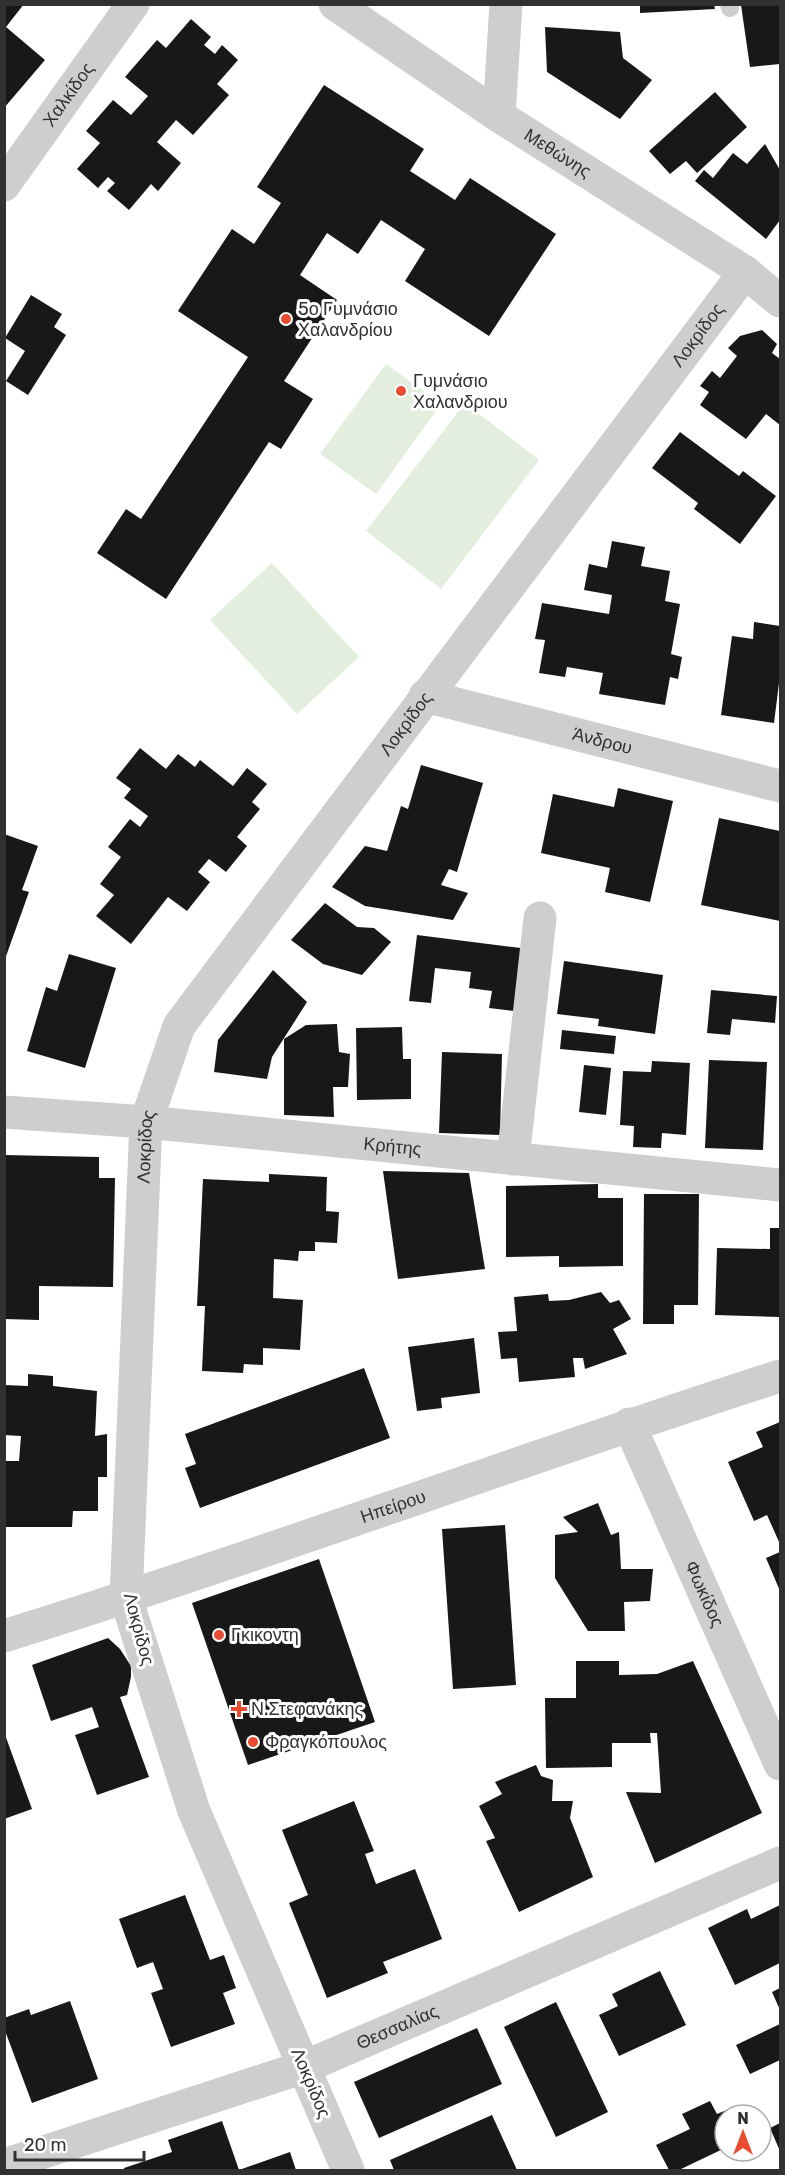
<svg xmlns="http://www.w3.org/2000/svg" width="785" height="2175" font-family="Rubik,sans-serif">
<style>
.green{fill:#e3eedf}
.building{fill:#181818}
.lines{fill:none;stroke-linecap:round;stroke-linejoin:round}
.lane{stroke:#cecece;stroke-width:18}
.street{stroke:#cecece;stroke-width:33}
.poi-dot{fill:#e94d31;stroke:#fff;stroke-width:2}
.labels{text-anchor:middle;stroke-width:6;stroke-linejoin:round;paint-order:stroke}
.street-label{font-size:18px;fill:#313131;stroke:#fff}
.poi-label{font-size:18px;fill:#313131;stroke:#fff;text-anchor:start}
</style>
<rect width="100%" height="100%" fill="#fff"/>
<g class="green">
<path d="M386 364 441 404 376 494 320 454Z"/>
<path d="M465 403 539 460 441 589 366 531Z"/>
<path d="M272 563 359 657 297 714 210 620Z"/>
</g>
<g class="building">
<path d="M4 4H24L6 27 45 60 4 108Z"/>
<path d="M640 4H714L715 9 640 13Z"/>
<path d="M741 5H780V64L750 67Z"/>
<path d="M191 19 211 37 204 45 215 54 222 45 238 60 217 84 229 95 193 135 176 120 157 142 181 163 158 191 151 184 129 210 107 191 115 183 108 177 98 188 77 169 100 143 86 131 113 100 131 115 148 96 125 77 157 40 166 48Z"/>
<path d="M545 27 620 32 623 58 652 80 620 119 547 72Z"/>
<path d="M324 85 424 149 410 171 455 200 470 178 556 234 489 336 405 281 425 249 381 220 358 254 327 233 300 275 337 300 284 381 313 399 281 449 269 442 166 599 97 553 126 509 141 519 248 357 178 311 232 229 254 244 281 203 257 187Z"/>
<path d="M715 92 747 127 697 173 686 161 670 174 649 151Z"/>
<path d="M765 144 780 170V220L766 239 695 181 704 170 713 178 733 153 747 164Z"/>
<path d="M31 295 62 314 54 327 66 335 28 395 6 381 25 351 5 338Z"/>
<path d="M762 330 777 344 772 353 780 359V425L766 414 746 439 700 405 709 392 700 386 712 371 720 378 737 356 728 348 740 336Z"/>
<path d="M680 432 739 476 743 471 776 496 740 544 694 509 698 503 652 468Z"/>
<path d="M612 541 645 547 641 566 670 571 665 601 680 604 671 654 682 657 678 679 670 677 665 705 599 694 603 673 567 667 565 677 539 673 545 640 535 639 542 603 609 614 612 595 584 590 589 564 607 568Z"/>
<path d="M754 622 780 626V675L774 723 721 715 732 636 753 639Z"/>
<path d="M140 748 166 769 178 754 195 767 200 760 233 786 247 768 267 784 252 802 260 809 237 837 247 846 226 872 209 859 198 872 210 882 187 911 168 897 131 944 96 916 114 895 100 884 121 857 108 847 130 819 140 827 148 816 124 798 131 789 116 778Z"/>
<path d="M421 765 483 783 457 872 449 869 441 885 468 893 453 920 365 906 332 887 365 846 387 851 401 806 408 809Z"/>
<path d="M618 788 673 801 650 902 605 892 610 868 541 853 553 794 614 807Z"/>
<path d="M719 818 780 831V921L701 905Z"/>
<path d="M4 834 38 846 22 890 29 892 5 959Z"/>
<path d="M325 903 357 927 374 928 391 942 362 975 323 964 291 940Z"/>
<path d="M417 935 521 948 514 1011 489 1008 492 991 469 988 471 972 435 968 431 1003 409 1001Z"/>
<path d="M69 954 116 968 85 1068 27 1051 46 987 57 991Z"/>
<path d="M564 961 663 975 655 1034 598 1026 599 1019 557 1014Z"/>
<path d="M273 970 307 1002 272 1057 267 1079 214 1072 218 1040Z"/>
<path d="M711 990 777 996 775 1023 732 1019 730 1035 707 1033Z"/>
<path d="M337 1024 339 1052 350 1054 348 1087H333L334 1117 284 1115V1039L306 1025Z"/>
<path d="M402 1027 403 1059H411V1099L357 1100 356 1028Z"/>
<path d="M562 1030 616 1036 614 1054 560 1049Z"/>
<path d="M442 1052 502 1054 500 1135 439 1133Z"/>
<path d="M709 1060 767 1062 763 1150 705 1148Z"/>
<path d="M652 1061 690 1063 686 1135 662 1133 661 1148 633 1147 634 1126 620 1125 623 1071 651 1072Z"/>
<path d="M584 1065 611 1068 606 1115 579 1112Z"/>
<path d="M4 1155 99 1157V1178H115L113 1287 39 1286V1320L4 1319Z"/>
<path d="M383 1171 469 1173 485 1269 398 1279Z"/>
<path d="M269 1174 327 1177 326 1211 339 1212 337 1243 315 1242V1251H299L298 1261 274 1259 273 1298 303 1300 300 1350 263 1348V1365L244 1364 243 1373 202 1371 205 1306H197L203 1179 269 1182Z"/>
<path d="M598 1184V1198H623V1266L559 1267V1256L506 1257V1186Z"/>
<path d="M644 1194H699L698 1305H674V1324H643Z"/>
<path d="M770 1228H780V1317L715 1315 717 1248 770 1249Z"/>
<path d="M601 1292 610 1303 619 1300 631 1319 613 1329 627 1354 585 1369 583 1358H573L575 1377 519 1382 517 1358 501 1359 498 1332 517 1331 514 1297 548 1294 549 1301 569 1300Z"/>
<path d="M474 1338 480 1393 441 1398 442 1408 417 1411 408 1347Z"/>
<path d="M364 1368 390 1438 200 1508 185 1468 196 1464 185 1434Z"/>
<path d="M28 1374 53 1376V1386L97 1391 95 1436 107 1434V1477H98V1511H73L72 1527H4V1461H19L21 1436 4 1435V1385L28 1386Z"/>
<path d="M780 1422V1544L767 1515 754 1521 728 1462 763 1447 756 1432Z"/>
<path d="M598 1503 611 1535 619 1532 621 1569H653L650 1601 624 1602 625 1631H588L555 1578V1535L578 1532 563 1517Z"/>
<path d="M505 1525 516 1685 453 1689 442 1529Z"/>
<path d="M780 1552V1591L766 1558Z"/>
<path d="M319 1559 375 1722 248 1765 192 1603Z"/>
<path d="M108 1638 120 1649 131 1666V1677L127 1695 120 1697 149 1777 97 1795 75 1735 99 1727 92 1707 51 1721 32 1665Z"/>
<path d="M576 1661H619V1675L657 1674 693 1661 762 1813 655 1863 626 1792 661 1793 657 1733H650L651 1743H612V1767L546 1768 545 1698H576Z"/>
<path d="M4 1732 32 1809 4 1819Z"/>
<path d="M536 1765 541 1776 553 1780 552 1801H573L570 1818 593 1877 519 1912 486 1841 495 1838 479 1806 502 1794 495 1782Z"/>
<path d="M354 1801 374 1851 365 1854 376 1884 415 1869 442 1939 383 1962 388 1973 327 1998 289 1903 308 1895 282 1830Z"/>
<path d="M185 1895 210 1960 224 1955 236 1988 223 1993 235 2024 171 2047 151 1993 163 1989 153 1962 137 1968 119 1919Z"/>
<path d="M780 1905V1963L735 1985 708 1928 747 1909 751 1919Z"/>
<path d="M660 1971 686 2025 619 2056 599 2015 618 2006 612 1994Z"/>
<path d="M780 1988V2010L772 1992Z"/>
<path d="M70 2001 98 2079 32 2103 4 2028V2018L29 2009 31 2015Z"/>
<path d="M556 2002 608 2112 556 2137 504 2027Z"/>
<path d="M780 2024V2060L750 2074 736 2045Z"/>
<path d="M477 2028 502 2084 379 2138 354 2082Z"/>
<path d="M710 2101 717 2114 729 2109 732 2115H725V2148L679 2170H669L656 2145 690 2129 682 2114Z"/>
<path d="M492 2115 517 2170H394L390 2160Z"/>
<path d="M222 2121 239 2170 290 2152 296 2170H124V2168L172 2152 168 2140Z"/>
<path d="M780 2123V2151L770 2128Z"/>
</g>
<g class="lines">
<path class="lane" d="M729 4 730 8"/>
<g class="street">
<path id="s1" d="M335 4 499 116 745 272 780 301"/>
<path d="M499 116 506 4"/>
<path id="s2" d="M4 185 133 4"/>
<path id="s3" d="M425 696 780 786"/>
<path id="s4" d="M4 1112 146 1122 780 1185"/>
<path d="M513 1159 540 918"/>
<path id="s5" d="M629 1424 780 1764"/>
<path id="s6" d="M4 1636C265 1555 521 1459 780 1376"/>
<path id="s7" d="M4 2165 304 2067 780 1863"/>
<path id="s8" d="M348 2170 194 1811 126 1598 146 1122 179 1026 745 272"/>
</g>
</g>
<g class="poi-dot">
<circle cx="286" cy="319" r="6"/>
<circle cx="401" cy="391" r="6"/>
<circle cx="219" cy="1635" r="6"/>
<path d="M236 1700h6v6h6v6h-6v6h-6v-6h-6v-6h6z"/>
<circle cx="253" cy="1742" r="6"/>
</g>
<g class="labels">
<g class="street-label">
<text dy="6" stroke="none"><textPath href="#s2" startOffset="111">Χαλκίδος</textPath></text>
<text dy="6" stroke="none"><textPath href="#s1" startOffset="268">Μεθώνης</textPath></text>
<text dy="6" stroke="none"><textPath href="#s8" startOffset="2056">Λοκρίδος</textPath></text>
<text dy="6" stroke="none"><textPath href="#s8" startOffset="1570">Λοκρίδος</textPath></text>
<text dy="6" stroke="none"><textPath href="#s3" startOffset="183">Άνδρου</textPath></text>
<text dy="6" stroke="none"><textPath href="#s8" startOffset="1066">Λοκρίδος</textPath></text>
<text dy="6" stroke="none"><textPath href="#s4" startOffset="390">Κρήτης</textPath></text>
<text dy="6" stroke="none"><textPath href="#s6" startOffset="410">Ηπείρου</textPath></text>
<text dy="6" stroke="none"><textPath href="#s5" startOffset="186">Φωκίδος</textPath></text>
<text transform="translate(139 1629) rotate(75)" y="6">Λοκρίδος</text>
<text dy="6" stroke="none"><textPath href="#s7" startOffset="417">Θεσσαλίας</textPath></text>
<text transform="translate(311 2083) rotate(67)" y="6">Λοκρίδος</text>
</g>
<g class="poi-label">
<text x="298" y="315">5ο Γυμνάσιο<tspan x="298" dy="21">Χαλανδρίου</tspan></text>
<text x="413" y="387">Γυμνάσιο<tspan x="413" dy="21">Χαλανδριου</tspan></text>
<text x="231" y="1641">Γκικοντη</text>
<text x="251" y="1715">Ν.Στεφανάκης</text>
<text x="265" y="1748">Φραγκόπουλος</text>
</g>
</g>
<rect width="785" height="2175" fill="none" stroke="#313131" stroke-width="12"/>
<g transform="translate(743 2133)"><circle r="28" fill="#ffffff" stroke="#adadad" stroke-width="1.5"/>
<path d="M0-4.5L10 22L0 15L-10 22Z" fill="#e94d31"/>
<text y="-9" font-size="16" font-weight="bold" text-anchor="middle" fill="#313131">N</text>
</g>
<path d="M15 2151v9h129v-9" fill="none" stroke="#313131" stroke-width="3"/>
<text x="24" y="2151" font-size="18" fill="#313131" stroke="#ffffff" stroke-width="4.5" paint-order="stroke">20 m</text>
</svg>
